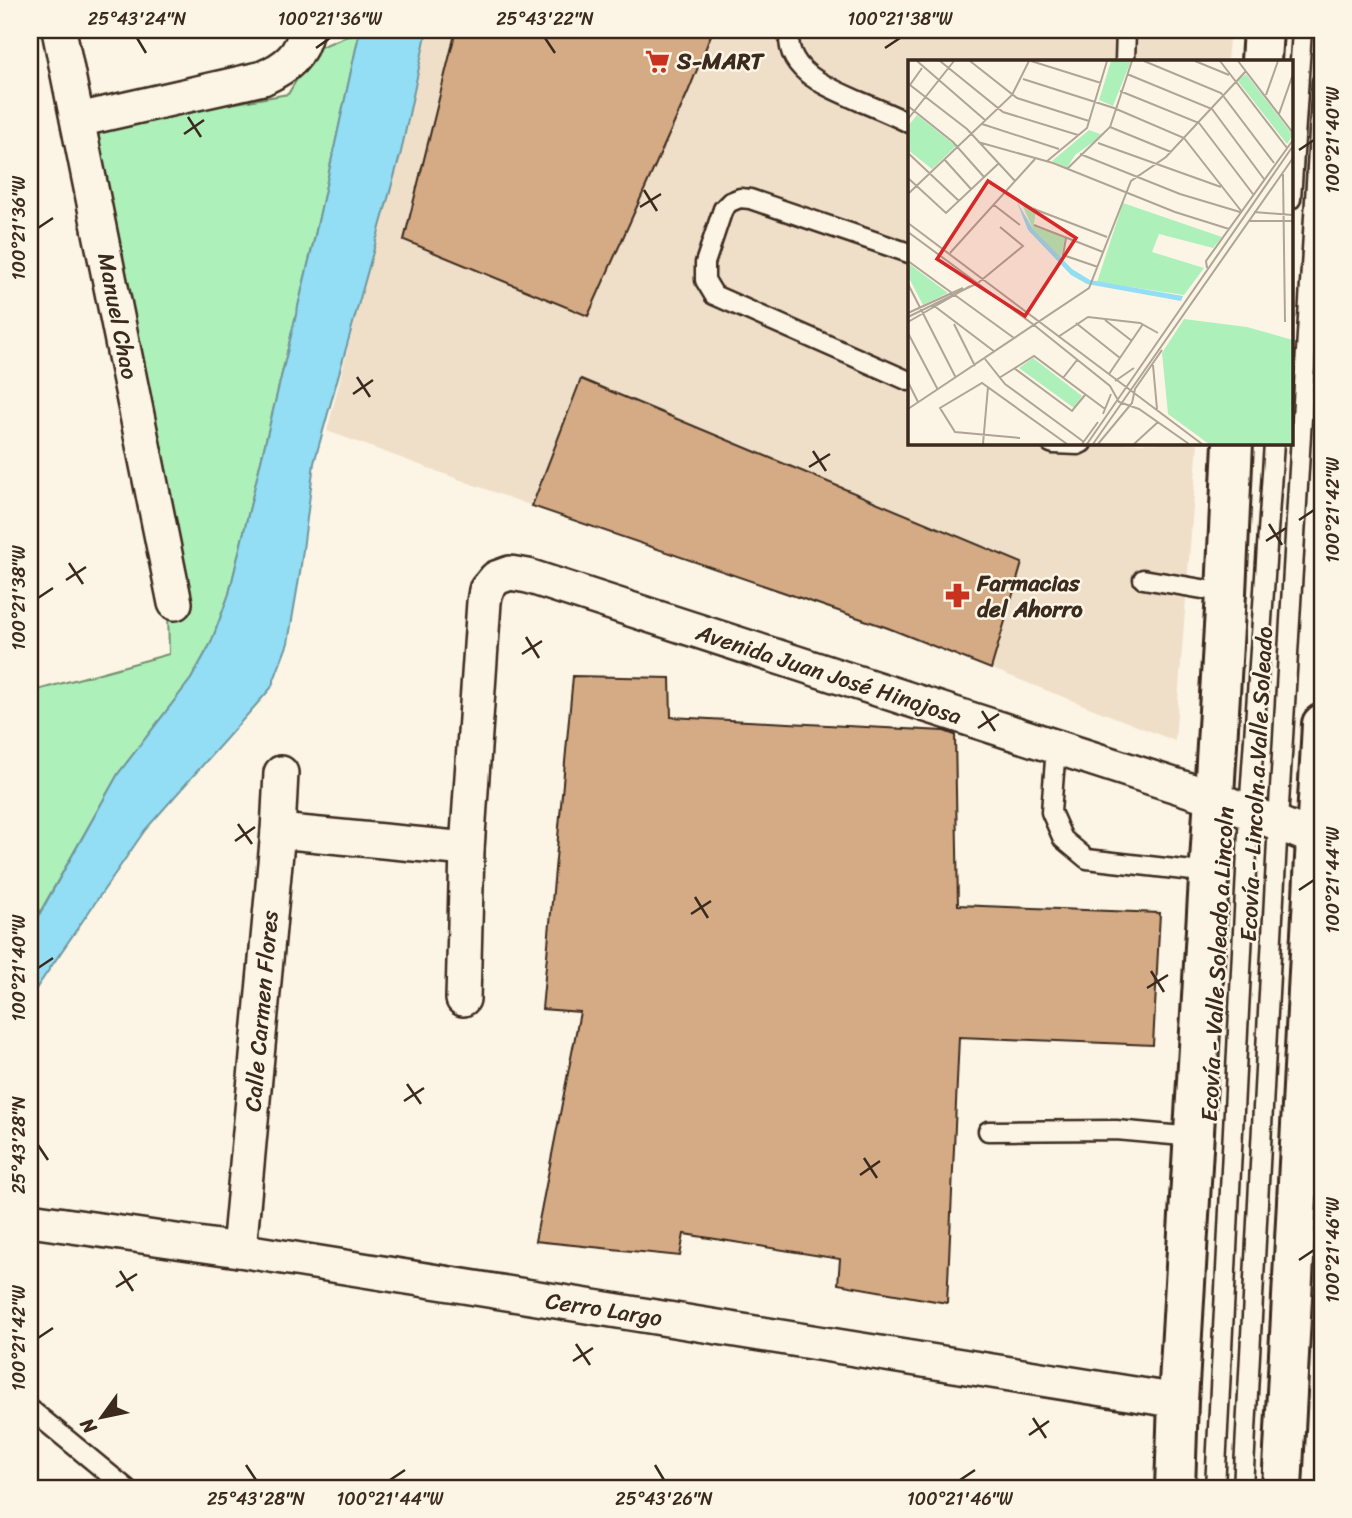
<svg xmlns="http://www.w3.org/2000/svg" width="1352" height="1518" font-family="Sriracha,sans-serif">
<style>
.built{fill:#f0dfc8}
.green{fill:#aef0ba;stroke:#748d6c;stroke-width:2}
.water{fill:#93def4;stroke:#70969e;stroke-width:2}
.building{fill:#d5ab86;stroke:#3b2a1e;stroke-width:2}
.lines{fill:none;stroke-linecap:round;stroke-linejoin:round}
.service-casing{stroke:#3b2a1e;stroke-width:23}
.minor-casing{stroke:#3b2a1e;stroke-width:38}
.secondary-casing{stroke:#3b2a1e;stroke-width:44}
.service{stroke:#fcf5e5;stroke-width:18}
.minor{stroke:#fcf5e5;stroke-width:33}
.secondary{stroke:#fcf5e5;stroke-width:38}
.ticks{fill:none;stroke:#3b2a1e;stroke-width:2.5}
.labels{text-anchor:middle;stroke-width:5;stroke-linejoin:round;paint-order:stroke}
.poi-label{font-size:23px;font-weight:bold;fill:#3b2a1e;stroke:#fcf5e5;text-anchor:start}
.street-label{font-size:23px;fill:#3b2a1e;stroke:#fcf5e5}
.inset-road{fill:none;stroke:#afa495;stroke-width:2}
.view{fill:#d62828;fill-opacity:0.15;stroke:#d62828;stroke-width:3.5}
.inset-edge{fill:none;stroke:#3b2a1e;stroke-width:3.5}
.neatline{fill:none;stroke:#3b2a1e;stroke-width:2.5}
.ticks-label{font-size:18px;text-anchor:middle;fill:#3b2a1e}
</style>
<rect width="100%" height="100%" fill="#fcf5e5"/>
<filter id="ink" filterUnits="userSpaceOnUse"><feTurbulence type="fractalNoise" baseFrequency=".0143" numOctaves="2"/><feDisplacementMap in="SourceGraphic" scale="14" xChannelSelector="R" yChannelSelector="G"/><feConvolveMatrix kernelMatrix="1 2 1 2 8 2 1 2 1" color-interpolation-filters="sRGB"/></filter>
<g filter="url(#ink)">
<path class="built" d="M428 30H1230L1227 61H909V443H1198L1175 741 888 628 532 506 327 431Z"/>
<path class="green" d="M360 31 314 240 229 594 211 643 191 679 118 774 30 930V692L169 654 168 609 92 128 288 94 315 49Z"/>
<path class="water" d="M360 30H427L401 152 314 463 300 573 288 643 271 688 145 830 33 993 30 931 118 774 191 679 211 643 229 594 314 240Z"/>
<g class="building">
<path d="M456 30H713L688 92 588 316 404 240Z"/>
<path d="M581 379 1022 563 991 669 888 628 532 506Z"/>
<path d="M573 676 670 678 671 717 944 731 955 735 958 905 1160 913 1153 1045 959 1037 947 1303 838 1284 840 1259 684 1234 680 1256 535 1241 580 1012 542 1009Z"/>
</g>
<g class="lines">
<defs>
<g id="service">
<path d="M790 30C782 71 830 88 859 101 876 108 893 115 909 123"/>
<path d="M1125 61 1126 30"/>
<path d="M1291 199 1302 30"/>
<path d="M909 253 750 199 740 198 730 202 723 209 705 263V280L714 295 909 381"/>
<path d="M1051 443 1054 444 1078 445 1082 443"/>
<path d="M1143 579 1226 593"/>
<path d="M1056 747 1051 812 1063 839 1087 859 1210 873"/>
<path d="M988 1131 1116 1130 1194 1137"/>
<path d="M30 1409 126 1488"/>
<path d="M1215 1488 1249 812 1274 443"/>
<path d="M1243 1488 1278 822 1322 82"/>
</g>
<g id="minor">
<path d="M59 30 175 603"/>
<path d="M78 120 263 78C287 67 301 56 306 30"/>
<path d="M278 831 467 849"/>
<path d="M463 999 467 849 484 602 486 590 496 578 510 573 528 576 1214 798 1322 841"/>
<path d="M30 1220 239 1250 1178 1401"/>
<path d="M239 1250 278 831 281 773"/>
</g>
<g id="secondary">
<path d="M1261 61 1263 30"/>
<path d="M1175 1488 1178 1401 1226 593 1233 443"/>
<path d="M1282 1488 1322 724"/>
</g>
</defs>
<use href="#service" class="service-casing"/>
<use href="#minor" class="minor-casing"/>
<use href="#secondary" class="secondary-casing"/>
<use href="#service" class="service"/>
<use href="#minor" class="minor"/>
<use href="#secondary" class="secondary"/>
</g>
</g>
<path class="ticks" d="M137 38 146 53M545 38 555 53M316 48 330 38M885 48 900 38M188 117 201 137M184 134 204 120M1299 150 1314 140M644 190 657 211M640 207 661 194M38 228 53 218M357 377 370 397M353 394 373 380M813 451 826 471M809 467 830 454M1299 520 1314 510M1269 524 1282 545M1266 541 1286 528M69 563 83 584M66 580 86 567M38 598 53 588M526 637 539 658M522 654 542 641M982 711 995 731M978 728 999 714M238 824 252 844M235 841 255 827M1299 890 1314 880M695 897 708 918M691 914 711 901M38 968 53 958M1151 971 1164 992M1147 988 1168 975M407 1084 421 1104M404 1101 424 1088M38 1145 48 1160M864 1158 877 1178M860 1175 880 1161M1299 1260 1314 1250M120 1271 133 1291M116 1287 137 1274M38 1338 53 1328M576 1344 590 1365M573 1361 593 1348M1033 1418 1046 1438M1029 1435 1049 1421M246 1465 256 1480M655 1465 664 1480M390 1480 405 1470M960 1480 975 1470"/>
<defs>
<symbol id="supermarket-bare" viewBox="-9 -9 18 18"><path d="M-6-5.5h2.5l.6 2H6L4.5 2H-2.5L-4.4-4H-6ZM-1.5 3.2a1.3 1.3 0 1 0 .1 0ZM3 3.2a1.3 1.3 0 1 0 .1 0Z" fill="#c8321e" stroke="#fcf5e5" stroke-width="2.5" paint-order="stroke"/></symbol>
<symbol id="pharmacy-bare" viewBox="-9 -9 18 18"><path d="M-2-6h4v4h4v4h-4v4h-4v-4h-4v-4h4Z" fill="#c8321e" stroke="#fcf5e5" stroke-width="2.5" paint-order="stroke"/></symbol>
</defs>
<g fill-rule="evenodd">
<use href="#supermarket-bare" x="640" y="44" width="35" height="35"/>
<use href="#pharmacy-bare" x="940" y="578" width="35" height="35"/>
</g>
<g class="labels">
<g class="poi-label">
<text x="677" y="69">S-MART</text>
<text x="977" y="591">Farmacias<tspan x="977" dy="26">del Ahorro</tspan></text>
</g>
<g class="street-label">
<text transform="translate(118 316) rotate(79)" y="8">Manuel Chao</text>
<text transform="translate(829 674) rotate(18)" y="8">Avenida Juan José Hinojosa</text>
<text transform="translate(1256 784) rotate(-87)" y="8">Ecovía - Lincoln a Valle Soleado</text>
<text transform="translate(1217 964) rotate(-87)" y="8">Ecovía - Valle Soleado a Lincoln</text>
<text transform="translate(261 1011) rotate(-85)" y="8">Calle Carmen Flores</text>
<text transform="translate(604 1309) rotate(9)" y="8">Cerro Largo</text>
</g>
</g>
<g transform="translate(908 60)">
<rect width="385" height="385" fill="#fcf5e5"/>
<path d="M203 1H223L205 46 191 40ZM338 14 385 75 379 84 329 20ZM9 55 48 86 24 109 0 90V66ZM181 70 195 75 167 95 159 108 144 101ZM113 142 128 148 126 165 157 178 153 198 125 169ZM215 143 314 177 305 188 251 174 244 192 296 208 276 235 189 222ZM0 203 40 233 15 245 0 216ZM276 259 339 267 385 280V384H301L260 354 254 293ZM125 298 174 336 166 348 111 308Z" fill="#aef0ba"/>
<path d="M109 142 125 169 164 209 182 220 275 236 273 241 179 224 163 215 120 170Z" fill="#93def4"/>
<path class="inset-road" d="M9 1 77 60M32 1 95 52 170 75M62 1 109 38 181 61M123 1 193 23M236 1 313 33 366 103M287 1 321 15M312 1 379 88M330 1 385 73M14 8 2 25 59 69 107 121M219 14 304 49 356 119M115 19 206 48 276 78 334 152M212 31 291 63 345 134M358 35 370 1M0 46 45 82 76 117M371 54 385 14M0 59 46 1M74 64 151 89M202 67 263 92M70 82 145 103 267 152 321 169M190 83 313 127M0 93 51 141M172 94 272 134 332 152M36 99 63 129M138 102 179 68 199 1M159 109 202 67 224 1M375 114 377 262M0 118 38 153 90 104M0 134 104 35 121 1M86 145 112 165M126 149 199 177M346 152 385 155M341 161H385M0 163 294 384M126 165 195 192M0 172 126 265 202 326 211 342 231 349 281 384M158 178 155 195 190 207M42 193 127 99M0 201 106 278M299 208 298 201 385 80M0 224 48 318M25 245 87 292M0 253 55 228M0 257 70 223 115 186 92 167M197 260 224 281M0 262 62 226M168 263 212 298M46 264 67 306M0 273 30 330M150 277 180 257 232 263 250 273M77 299 97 324 176 382M245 305 249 349M106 308 164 351 177 335M201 314 235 264M91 318 126 296 197 349M155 318 169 300M207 321 226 308M0 322 10 342M0 349 181 228 223 121 258 97 338 11M195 354 203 334M112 378 47 372 32 348 74 323 159 384M75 384 80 327M174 384 190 362M179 384 385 86M185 384 385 98M190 384 224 343 227 329 254 290M226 384 250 362"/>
<path class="view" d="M80 121 168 178 117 256 29 199Z"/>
<rect width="385" height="385" class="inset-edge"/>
</g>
<rect width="1352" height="1518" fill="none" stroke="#fcf5e5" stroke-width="77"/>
<g transform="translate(102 1417) rotate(237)" stroke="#fcf5e5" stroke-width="5" paint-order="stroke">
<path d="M0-5L12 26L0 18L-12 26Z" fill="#3b2a1e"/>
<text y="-10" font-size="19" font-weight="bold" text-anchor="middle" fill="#3b2a1e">N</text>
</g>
<rect x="38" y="38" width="1276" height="1442" class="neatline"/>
<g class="ticks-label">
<text x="137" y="25">25°43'24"N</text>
<text x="330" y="25">100°21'36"W</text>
<text x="545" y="25">25°43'22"N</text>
<text x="900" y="25">100°21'38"W</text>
<text transform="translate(1333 140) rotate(-90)" y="6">100°21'40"W</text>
<text transform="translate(19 228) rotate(-90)" y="6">100°21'36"W</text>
<text transform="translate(1333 510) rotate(-90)" y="6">100°21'42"W</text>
<text transform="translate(19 598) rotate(-90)" y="6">100°21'38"W</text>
<text transform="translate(1333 880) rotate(-90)" y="6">100°21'44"W</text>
<text transform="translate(19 968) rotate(-90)" y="6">100°21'40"W</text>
<text transform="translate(19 1145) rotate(-90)" y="6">25°43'28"N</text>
<text transform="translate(1333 1250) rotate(-90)" y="6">100°21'46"W</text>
<text transform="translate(19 1338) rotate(-90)" y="6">100°21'42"W</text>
<text x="256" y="1505">25°43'28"N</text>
<text x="390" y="1505">100°21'44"W</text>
<text x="664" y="1505">25°43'26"N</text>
<text x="960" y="1505">100°21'46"W</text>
</g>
</svg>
